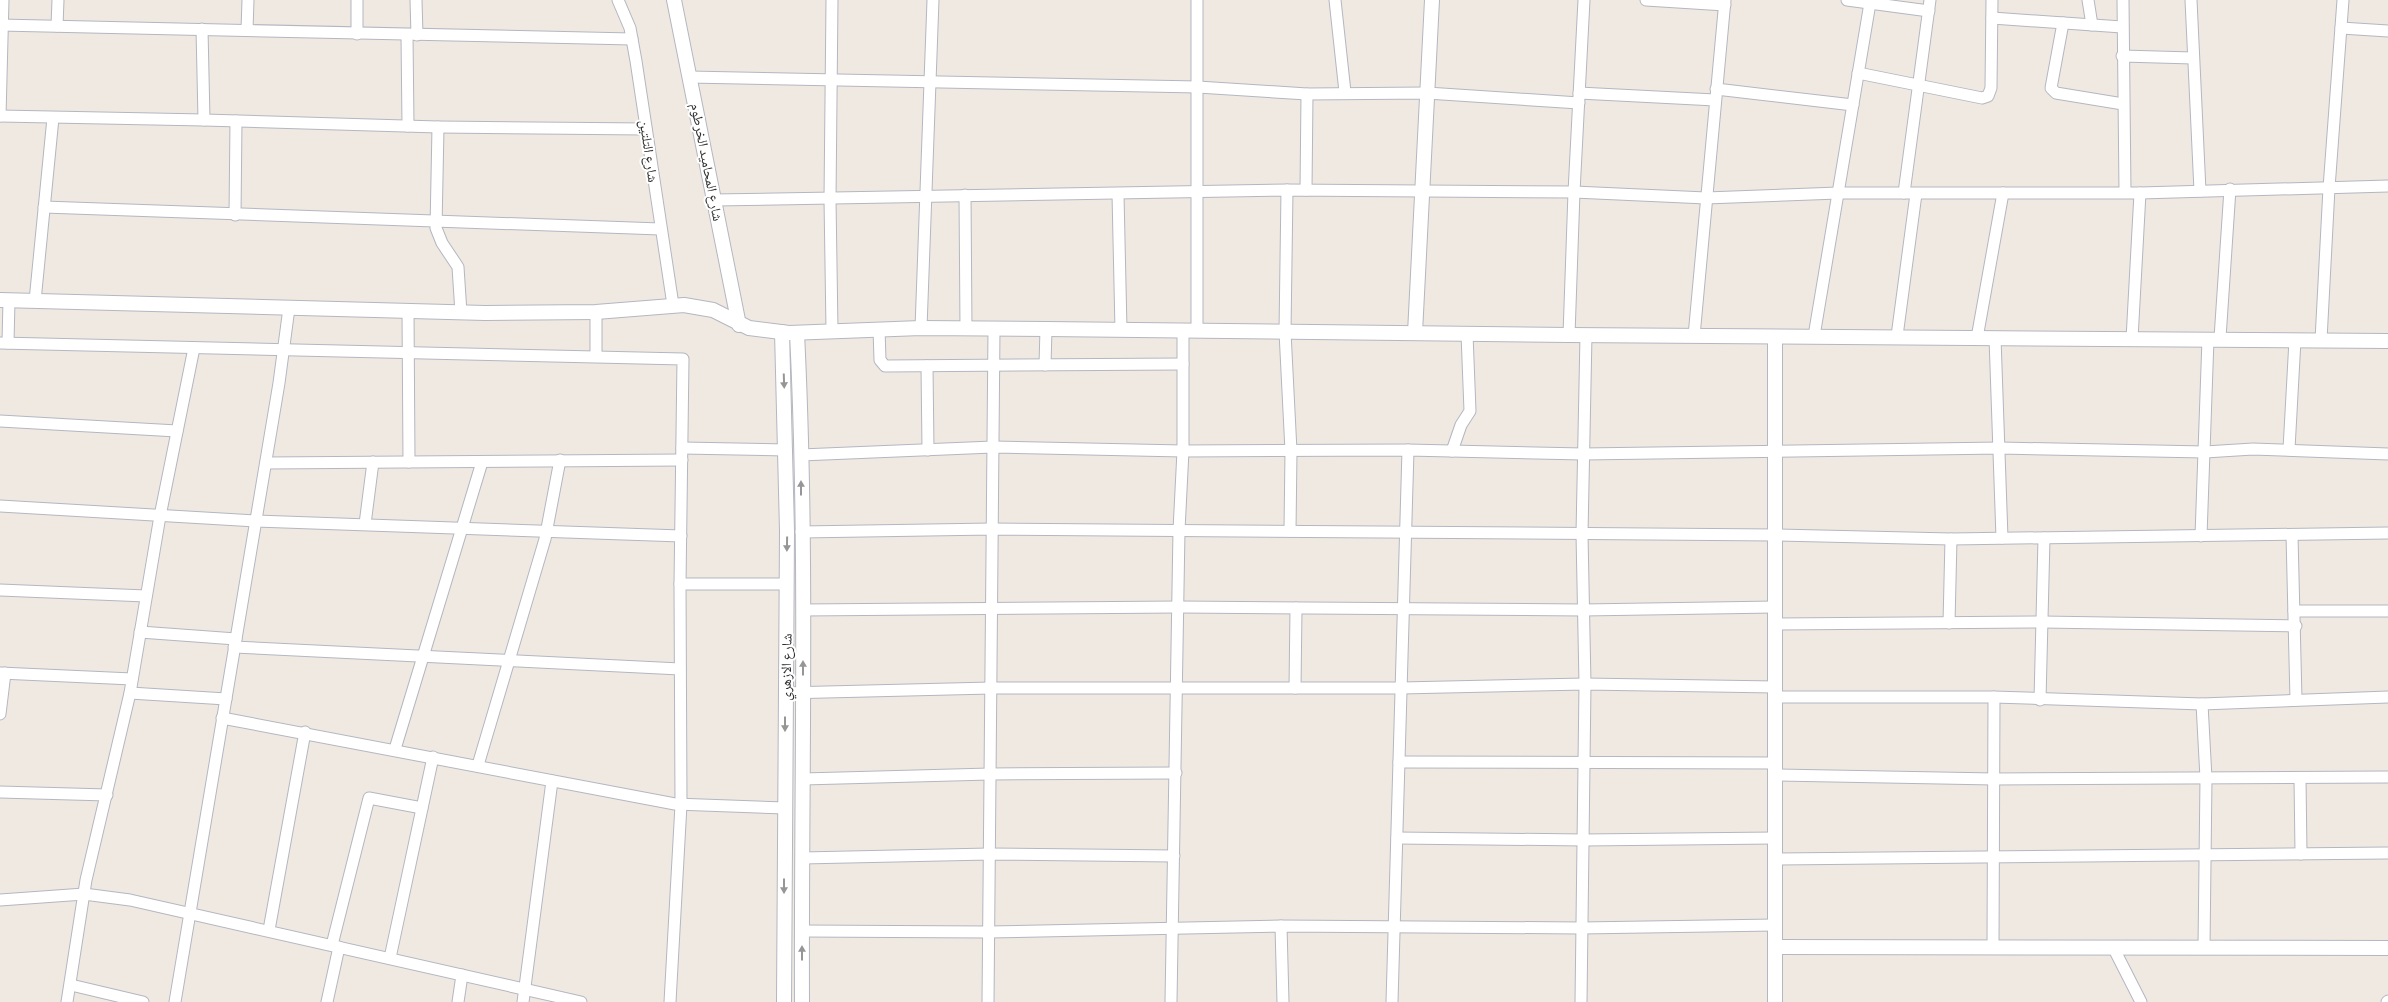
<svg xmlns="http://www.w3.org/2000/svg" width="2388" height="1002" font-family="'Titillium Web','Noto Naskh Arabic',sans-serif">
<style>
.lines{fill:none;stroke-linecap:round;stroke-linejoin:round}
.minor-casing{stroke:#b4b7c1;stroke-width:13}
.tertiary-casing{stroke:#b4b7c1;stroke-width:16}
.minor{stroke:#fff;stroke-width:11}
.tertiary{stroke:#fff;stroke-width:14}
.oneway{fill:#969696}
.labels{text-anchor:middle;stroke-width:4;stroke-linejoin:round;paint-order:stroke}
.street-label{font-size:14px;fill:#2e2e2e;stroke:#fff}
</style>
<rect width="100%" height="100%" fill="#efe9e1"/>
<g class="lines">
<defs>
<g id="minor">
<path d="M416 0 417 35"/>
<path d="M618 0 630 28 636 61 673 305"/>
<path d="M832 0 830 199 832 330"/>
<path d="M1197 0V331"/>
<path d="M1335 0 1345 92"/>
<path d="M1646 0 1725 5"/>
<path d="M1847 0 1929 11"/>
<path d="M2088 0 2092 25"/>
<path d="M2123 0 2125 192"/>
<path d="M2191 0 2200 191"/>
<path d="M1992 18 2122 27"/>
<path d="M2063 23 2051 88 2056 93 2123 104"/>
<path d="M0 25 632 39"/>
<path d="M57 26 58 0"/>
<path d="M2341 28 2388 31"/>
<path d="M202 29 204 120"/>
<path d="M247 30 248 0"/>
<path d="M357 34V0"/>
<path d="M407 35 408 126"/>
<path d="M2122 56 2193 58"/>
<path d="M1858 73 1982 98 1988 96 1991 88 1992 0"/>
<path d="M689 77 1198 87 1307 94 1427 93 1579 103"/>
<path d="M1716 89 1853 105"/>
<path d="M1579 93 1715 100"/>
<path d="M0 116 204 120 438 127 646 129"/>
<path d="M0 116 3 0"/>
<path d="M438 127 436 228 442 243 458 267 461 313"/>
<path d="M1287 190 1285 332 1291 451 1290 531"/>
<path d="M1306 190 1307 94"/>
<path d="M1904 193 1930 0"/>
<path d="M1118 194 1121 330"/>
<path d="M965 195 966 329"/>
<path d="M714 200 1287 190 1574 192 1706 198 1838 193H2140L2388 186"/>
<path d="M44 207 660 229"/>
<path d="M235 215 236 121"/>
<path d="M35 301 53 118"/>
<path d="M408 311 409 462"/>
<path d="M596 312V356"/>
<path d="M921 328 933 0"/>
<path d="M879 329 880 360 885 366 1183 364"/>
<path d="M1569 335 1574 192 1584 0"/>
<path d="M1694 336 1725 0"/>
<path d="M1814 336 1870 3"/>
<path d="M1897 336 1916 194"/>
<path d="M1977 338 2003 193"/>
<path d="M1995 338 2002 538"/>
<path d="M2220 338 2230 189"/>
<path d="M2132 339 2140 193"/>
<path d="M2321 340 2329 188 2343 0"/>
<path d="M0 343 683 359 680 584 681 805 670 1002"/>
<path d="M8 343 9 300"/>
<path d="M1045 365 1046 329"/>
<path d="M927 366 928 450"/>
<path d="M0 421 177 431"/>
<path d="M682 448 786 450"/>
<path d="M2289 449 2295 340"/>
<path d="M1452 451 1461 425 1470 411 1467 334"/>
<path d="M801 455 993 447 1183 451 1408 450 1583 454 2000 448 2205 452 2253 449 2388 454"/>
<path d="M266 463 682 460"/>
<path d="M0 506 256 521 681 536"/>
<path d="M365 524 373 462"/>
<path d="M801 532 992 529 1775 535 1951 539 2388 533"/>
<path d="M2292 535 2296 700"/>
<path d="M2201 536 2208 339"/>
<path d="M680 584H787"/>
<path d="M0 590 146 596"/>
<path d="M803 610 1179 607 1583 610 1775 607"/>
<path d="M2294 611H2388"/>
<path d="M1949 623 1951 539"/>
<path d="M1775 624 2042 622 2296 626"/>
<path d="M140 632 236 639"/>
<path d="M234 647 680 669"/>
<path d="M0 673 132 679"/>
<path d="M1295 688 1296 608"/>
<path d="M130 693 226 699"/>
<path d="M785 693 991 688H1401L1585 684 1775 687"/>
<path d="M1775 697H1994L2202 704 2388 697"/>
<path d="M2040 700 2044 538"/>
<path d="M2202 704 2206 778 2204 947"/>
<path d="M0 714 5 673"/>
<path d="M222 718 675 804 785 808"/>
<path d="M395 749 482 462"/>
<path d="M1399 762 1775 763"/>
<path d="M478 765 545 539 560 460"/>
<path d="M1775 775 1994 779 2388 777"/>
<path d="M2300 778 2301 854"/>
<path d="M803 779 990 774 1176 773"/>
<path d="M0 792 107 795"/>
<path d="M1397 838 1584 840 1775 838"/>
<path d="M802 858 989 854 1174 856"/>
<path d="M1776 859 2388 853"/>
<path d="M0 900 84 894 130 900 581 1002"/>
<path d="M1281 926 1283 1002"/>
<path d="M269 930 305 732"/>
<path d="M802 931 988 932 1281 926 1581 928 1775 925"/>
<path d="M332 945 369 798 422 808"/>
<path d="M1993 947 1994 697"/>
<path d="M2113 947 2141 1002"/>
<path d="M390 958 433 757"/>
<path d="M71 985 143 1002"/>
<path d="M67 1002 86 880 130 693 160 516 194 348"/>
<path d="M175 1002 279 383 289 308"/>
<path d="M327 1002 339 947"/>
<path d="M458 1002 462 975"/>
<path d="M523 1002 552 781"/>
<path d="M988 1002 994 329"/>
<path d="M1171 1002 1179 530 1183 451V330"/>
<path d="M1392 1002 1408 450"/>
<path d="M1581 1002 1585 684 1582 534 1586 335"/>
<path d="M2387 1002 2388 1001"/>
</g>
<g id="tertiary">
<path d="M674 0 739 325"/>
<path d="M0 300 485 313 596 312 684 305 713 310 749 328 789 333 921 328 1046 329 1569 335 2388 341"/>
<path d="M782 332 787 531 784 1002"/>
<path d="M797 333C808 556 801 779 802 1002"/>
<path d="M1415 333 1432 0"/>
<path d="M1775 337V1002"/>
<path d="M1775 947 2388 948"/>
</g>
</defs>
<use href="#minor" class="minor-casing"/>
<use href="#tertiary" class="tertiary-casing"/>
<use href="#minor" class="minor"/>
<use href="#tertiary" class="tertiary"/>
</g>
<defs><path id="oneway-solid" d="M-6-.8H1V-3.2L6.5 0L1 3.2V.8H-6Z" transform="scale(1.25)"/></defs>
<g class="oneway">
<use href="#oneway-solid" transform="translate(784 381) rotate(88)"/>
<use href="#oneway-solid" transform="translate(801 488) rotate(-90)"/>
<use href="#oneway-solid" transform="translate(787 544) rotate(91)"/>
<use href="#oneway-solid" transform="translate(803 668) rotate(-90)"/>
<use href="#oneway-solid" transform="translate(785 724) rotate(90)"/>
<use href="#oneway-solid" transform="translate(784 886) rotate(90)"/>
<use href="#oneway-solid" transform="translate(802 953) rotate(-90)"/>
</g>
<g class="labels">
<g class="street-label">
<text transform="translate(649 151) rotate(82)" y="5">شارع التلتين</text>
<text transform="translate(707 162) rotate(79)" y="5">شارع المحاميد الخرطوم</text>
<text transform="translate(786 667) rotate(-89)" y="5">شارع الازهري</text>
</g>
</g>
</svg>
